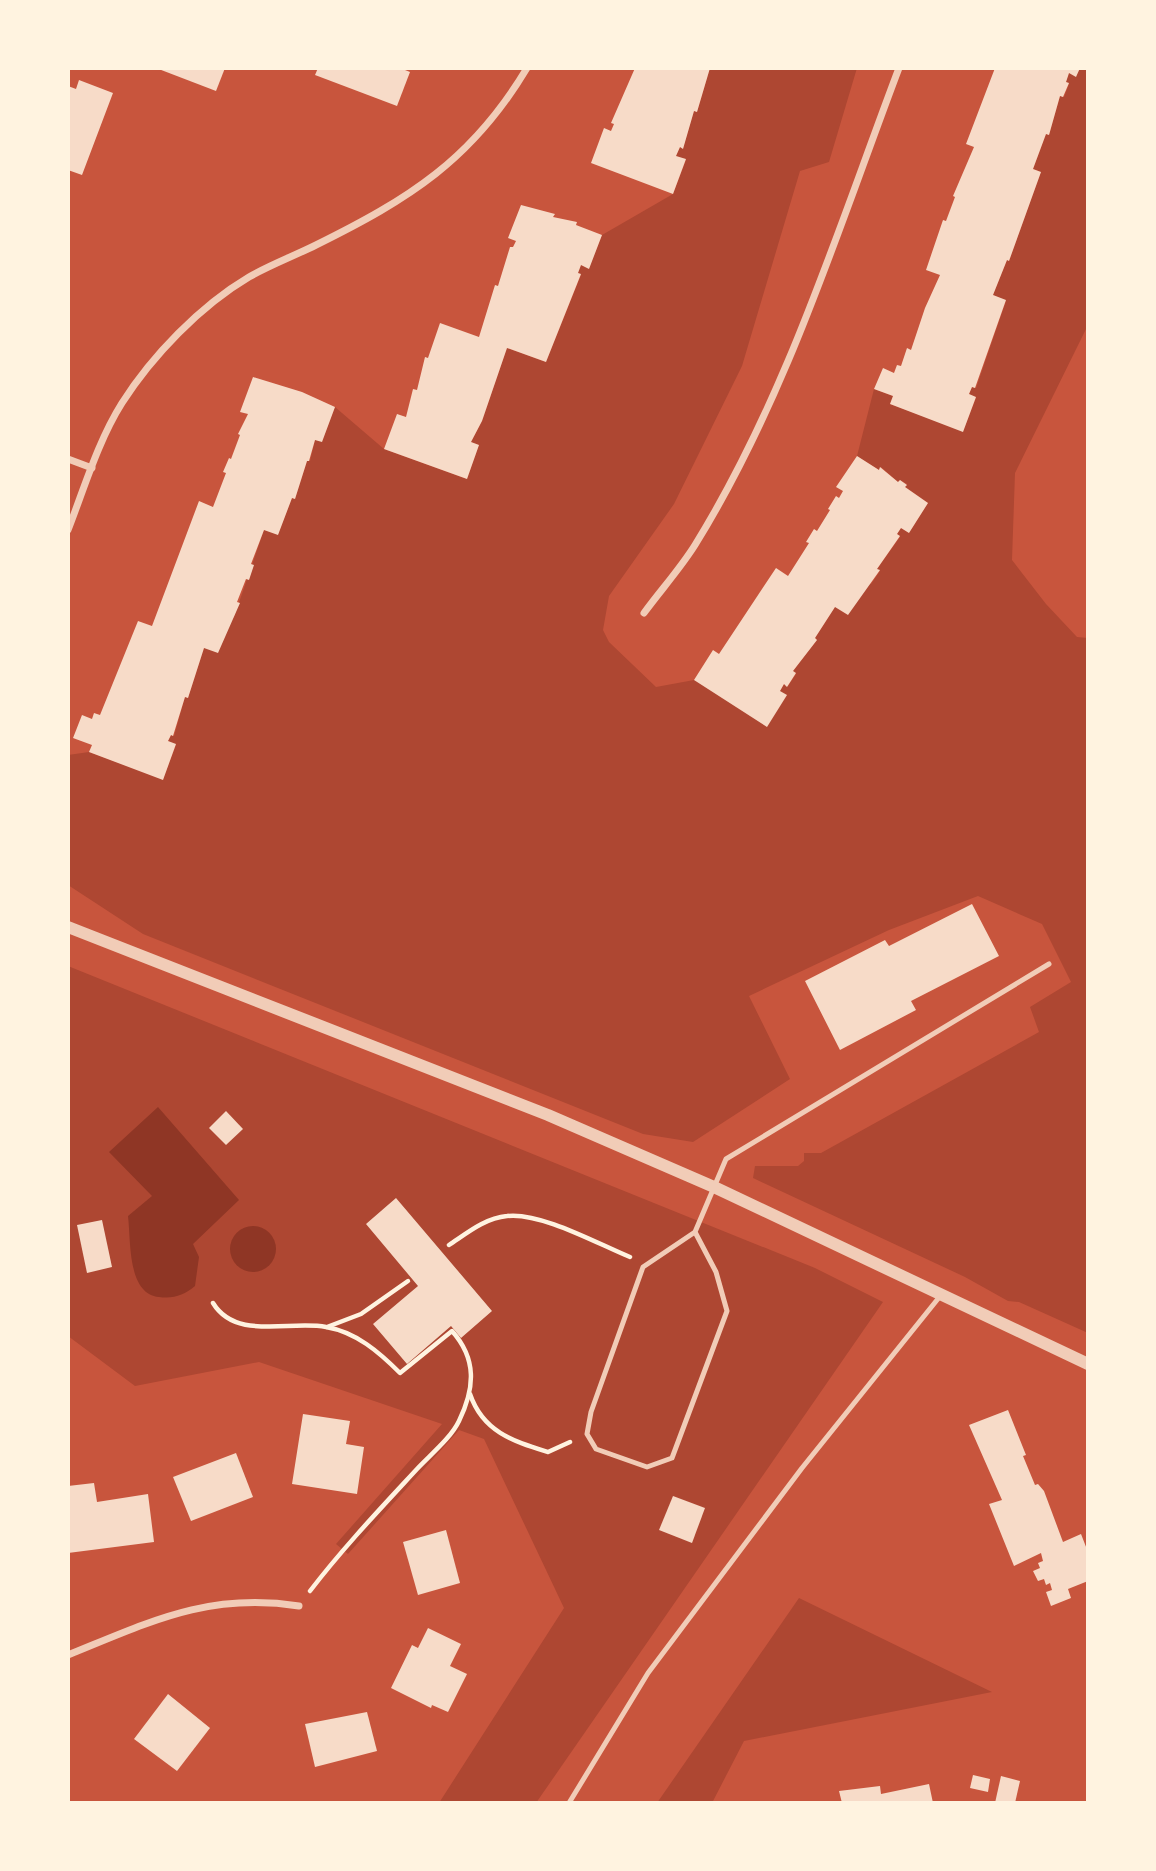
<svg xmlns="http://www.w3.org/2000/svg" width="1156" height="1871" font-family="Overpass,sans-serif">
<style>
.green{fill:#ae4732}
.water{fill:#8f3625}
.building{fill:#f7dbc8}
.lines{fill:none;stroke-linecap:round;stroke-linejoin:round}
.path{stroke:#fff3e0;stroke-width:4.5}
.service{stroke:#f1ccb7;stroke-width:5}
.minor{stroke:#f1ccb7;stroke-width:7}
.tertiary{stroke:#f1ccb7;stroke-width:12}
</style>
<rect width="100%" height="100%" fill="#c8553d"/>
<g class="green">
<path d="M710 68H857L829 162 800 171 742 366 674 504 609 596 603 630 609 642 656 687 694 680 780 691 784 684 788 686 796 674 793 671 817 640 815 638 835 607 868 582 871 584 880 571 877 569 900 537 897 534 901 528 909 533 928 503 905 487 907 484 900 480 898 482 881 467 879 470 857 456 874 389 893 396 890 404 963 431 976 398 969 394 972 387 976 388 1006 301 993 295 1007 260 1009 261 1041 172 1033 169 1046 134 1049 135 1060 96 1064 97 1069 84 1066 82 1069 73 1076 76 1080 68H1088V325L1015 473 1012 560 1046 604 1077 637 1088 638V1333L1019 1302 1008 1301 965 1277 753 1178 755 1166H798L804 1161V1153H821L1039 1032 1030 1007 1071 982 1042 924 978 896 889 930 749 996 790 1079 693 1142 643 1134 143 934 68 885V755L89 752 163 779 176 745 168 741 171 735 174 736 185 697 188 698 204 648 234 617 264 530 278 534 292 498 295 499 307 461H310L315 440 322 441 335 407 384 449 467 479 479 445 471 442 482 421 507 348 546 362 581 275 578 273 581 265 589 268 602 235 673 194 686 160 676 156 680 147 683 148 694 111 697 112Z"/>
<path d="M68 966 815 1268 883 1302 536 1803H439L564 1608 484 1439 459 1430 348 1554 336 1544 442 1424 259 1362 135 1386 68 1336Z"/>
<path d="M799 1598 992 1692 744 1741 712 1803H657Z"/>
</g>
<g class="water">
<path d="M158 1107 239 1200 193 1244 199 1257 195 1286C184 1295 174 1299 159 1297 127 1294 131 1241 128 1216L152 1196 109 1152Z"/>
<circle cx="253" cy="1249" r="23"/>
</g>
<g class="building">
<path d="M156 68H225L216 91Z"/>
<path d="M318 68H400L410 72 397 106 315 75Z"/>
<path d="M635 68H710L697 112 694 111 683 149 680 147 676 156 686 159 673 194 591 163 604 128 611 131 614 124 611 123Z"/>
<path d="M995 68H1080L1076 77 1069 73 1066 82 1069 83 1063 97 1060 96 1049 135 1046 134 1033 169 1041 172 1009 261 1007 260 993 295 1006 300 975 388 972 387 969 394 976 397 963 432 890 404 893 396 874 389 883 368 894 373 897 365 901 366 907 348 911 350 925 308 940 275 926 270 943 220 946 221 955 197 953 196 974 147 966 144Z"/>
<path d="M79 80 113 93 82 175 68 170V86L76 89Z"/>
<path d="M521 205 555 214 553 217 577 222 576 225 602 235 589 269 581 265 578 273 581 274 546 362 507 348 482 421 471 442 479 445 467 479 384 449 397 414 406 417 413 389 417 390 425 357 428 358 440 323 479 337 495 285 498 286 510 247H513L516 241 508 238Z"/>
<path d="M253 377 302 392 335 407 322 442 315 440 309 461H307L295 499 292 498 278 535 264 530 251 564 254 565 249 580 246 579 237 602 240 603 218 653 204 648 188 698 185 697 173 736 171 735 168 741 176 744 163 780 89 752 92 745 73 738 82 715 92 719 94 713 100 715 138 621 152 626 199 501 213 507 226 473 223 472 229 458 231 459 240 435 238 434 248 414 240 412Z"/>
<path d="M857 456 879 470 880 467 898 482 900 480 907 485 905 487 928 503 909 533 901 528 897 534 900 536 877 569 880 570 848 615 835 607 815 638 817 640 793 671 796 673 787 687 784 684 780 691 787 695 767 727 694 680 713 650 719 654 776 568 788 576 809 543 806 542 814 529 817 531 830 510 828 509 836 496 839 498 843 491 836 487Z"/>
<path d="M972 904 999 956 911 1001 916 1010 840 1050 805 981 885 940 889 946Z"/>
<path d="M226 1111 243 1129 226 1145 209 1128Z"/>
<path d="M396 1198 492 1311 461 1338 451 1326 407 1364 373 1324 418 1286 366 1224Z"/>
<path d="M102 1220 112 1267 87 1273 77 1225Z"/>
<path d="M1008 1410 1026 1455 1023 1456 1035 1485 1038 1484 1044 1491 1063 1542 1081 1534 1088 1552V1581L1068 1589 1071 1598 1051 1606 1046 1592 1052 1590 1050 1583 1046 1585 1044 1579 1038 1581 1033 1571 1040 1568 1038 1563 1043 1561 1041 1553 1014 1566 989 1504 1002 1500 969 1425Z"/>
<path d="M303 1414 350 1421 346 1444 364 1447 357 1494 292 1484Z"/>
<path d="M236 1453 253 1497 191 1521 173 1477Z"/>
<path d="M94 1483 97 1502 148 1494 154 1542 68 1553V1486Z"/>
<path d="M673 1496 705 1508 692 1543 659 1530Z"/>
<path d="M446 1530 460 1583 418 1595 403 1542Z"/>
<path d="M428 1628 461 1644 450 1666 467 1674 448 1712 432 1705 431 1708 391 1688 412 1645 418 1648Z"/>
<path d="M168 1694 210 1728 177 1771 134 1739Z"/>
<path d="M367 1712 377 1751 315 1767 305 1724Z"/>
<path d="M973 1775 990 1779 988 1792 970 1788Z"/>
<path d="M1001 1776 1020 1781 1015 1803H995Z"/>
<path d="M929 1784 933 1803H842L839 1791 880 1786 881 1794Z"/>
</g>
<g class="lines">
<g class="path">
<path d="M449 1245C467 1233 485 1218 507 1216 541 1212 598 1244 630 1257"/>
<path d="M213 1303C236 1341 290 1320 326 1327 356 1332 379 1352 400 1373L452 1331C477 1359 475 1388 459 1421 451 1438 430 1455 417 1469 380 1509 343 1548 310 1591"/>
<path d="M327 1327 361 1314 408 1281"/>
<path d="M470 1394C483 1432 513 1441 548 1452L570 1442"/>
</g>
<g class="service">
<path d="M695 1232 716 1272 727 1311 672 1458 647 1467 596 1449 587 1434 591 1412 643 1267 695 1232 726 1159 1049 964"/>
<path d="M569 1803 648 1673 802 1468 941 1295"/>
</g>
<g class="minor">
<path d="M68 459 92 468"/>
<path d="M68 530C84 489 98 441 122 403 152 356 200 306 249 277 270 265 294 256 316 245 409 199 472 160 527 68"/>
<path d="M644 613C660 591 680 569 695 545 786 398 838 229 899 68"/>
<path d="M68 1655C150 1622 208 1592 299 1606"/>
</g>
<path class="tertiary" d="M68 927 548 1115 714 1187 1088 1364"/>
</g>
<rect width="1156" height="1871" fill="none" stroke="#fff3e0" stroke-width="140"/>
</svg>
